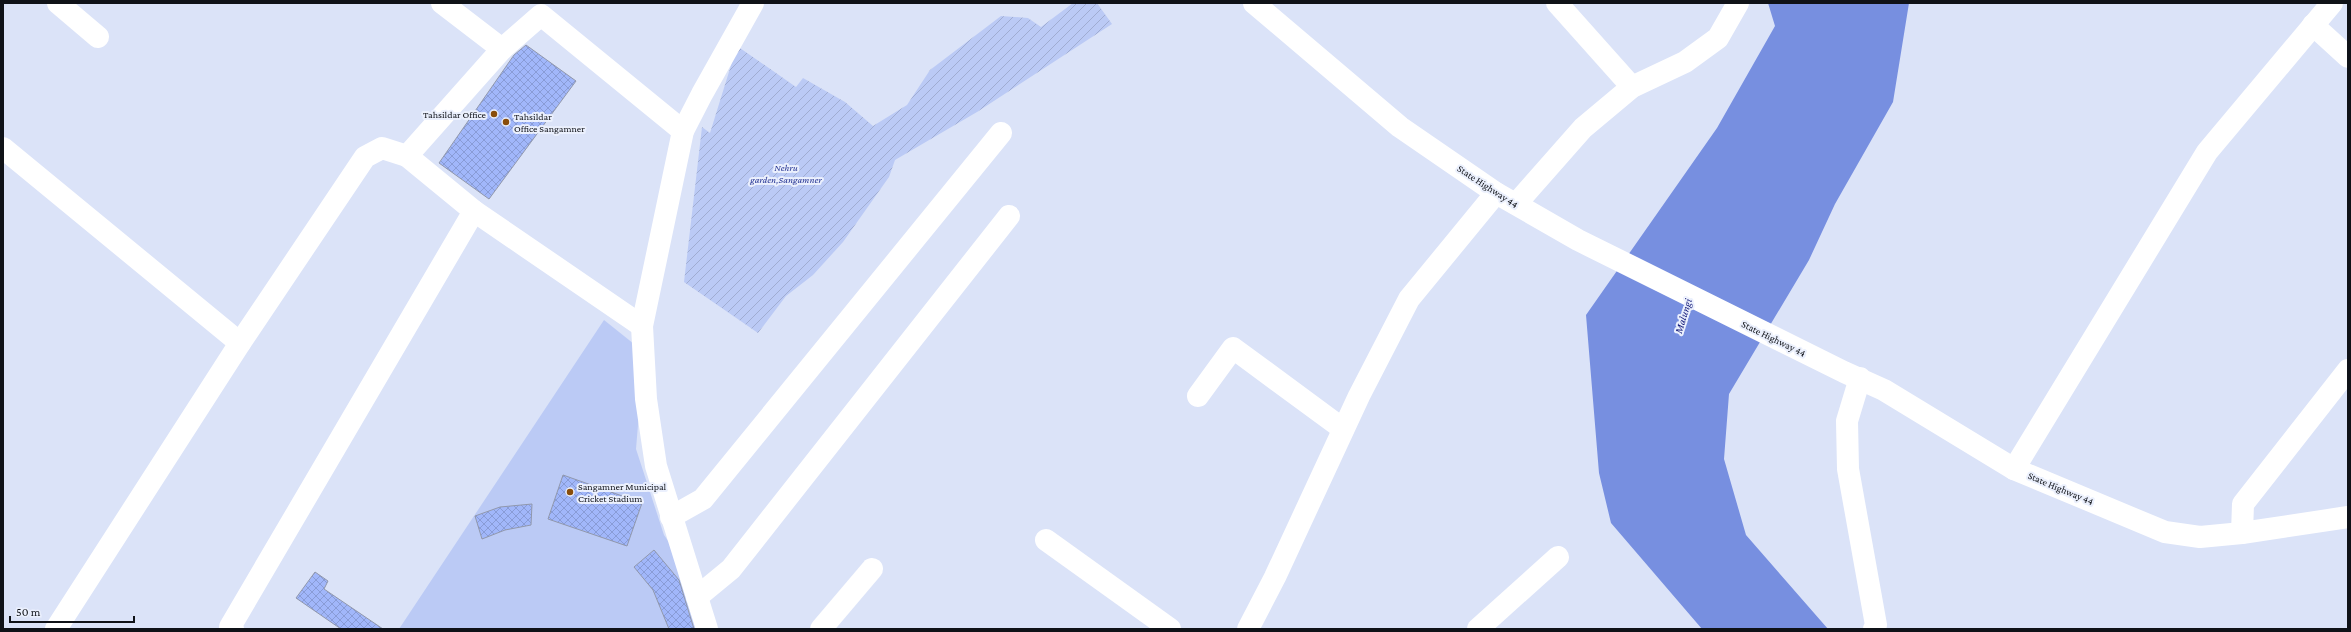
<svg xmlns="http://www.w3.org/2000/svg" width="2351" height="632" font-family="'Crimson Pro',serif">
<style>
.garden{fill:url(#garden-furrows)}
.pitch{fill:#bbcaf5}
.water{fill:#778fe0}
.building{fill:url(#building-cross-hatch);stroke:#9198ac}
.lines{fill:none;stroke-linecap:round;stroke-linejoin:round}
.minor{stroke:#fff;stroke-width:22}
.major{stroke:#fff;stroke-width:22}
.poi-dot{fill:#894d0b;stroke:#ebf0fd;stroke-width:1.5}
.labels{text-anchor:middle;stroke-width:4;stroke-linejoin:round;paint-order:stroke}
.poi-label{font-size:10px;fill:#0f1218;stroke:#ebf0fd;text-anchor:start}
.park-label{font-size:10px;font-style:italic;fill:#273694;stroke:#ebf0fd}
.street-label{font-size:10px;fill:#0f1218;stroke:#ebf0fd}
.water-label{font-size:11px;font-style:italic;fill:#171e7c;stroke:#ebf0fd}
</style>
<defs>
<pattern id="garden-furrows" width="10" height="10" patternUnits="userSpaceOnUse"><rect width="10" height="10" fill="#bbcaf5"/><path d="M-1 1l2-2M0 10L10 0M9 11l2-2" fill="none" stroke="#a0acd1"/></pattern>
<pattern id="building-cross-hatch" width="8" height="8" patternUnits="userSpaceOnUse"><rect width="8" height="8" fill="#a1b7fa"/><path d="M0 0l8 8M0 8l8-8" fill="none" stroke="#899cd6"/></pattern>
</defs>
<rect width="100%" height="100%" fill="#dbe3f8"/>
<path class="garden" d="M1073 3H1097L1112 24 977 112 895 160 889 177 843 242 813 275 786 296 758 333 684 282 702 127 710 133 737 46 796 87 803 78 845 102 873 126 907 105 930 70 1001 16 1028 18 1041 27Z"/>
<path class="pitch" d="M604 320 644 352 636 449 664 535 673 548 699 629H399Z"/>
<path class="water" d="M1768 3H1909L1893 102 1835 204 1809 260 1729 394 1724 459 1746 535 1828 629H1702L1611 523 1599 473 1586 315 1717 128 1775 26Z"/>
<g class="building">
<path d="M526 45 576 81 489 199 439 163 514 55Z"/>
<path d="M563 475 642 503 627 546 548 519Z"/>
<path d="M532 504 531 525 505 530 482 539 475 516 500 507Z"/>
<path d="M654 550 679 580 694 629H669L653 590 634 567Z"/>
<path d="M315 572 328 581 324 589 383 629H341L296 598Z"/>
</g>
<g class="lines">
<g class="minor">
<path d="M58 3 98 37"/>
<path d="M442 3 502 49"/>
<path d="M1557 3 1632 87"/>
<path d="M2313 25 2348 57"/>
<path d="M3 148 240 343"/>
<path d="M1516 204 1583 128 1632 87 1685 62 1718 38 1738 3"/>
<path d="M642 326 474 211 407 156 502 49 541 15 683 131"/>
<path d="M1198 396 1233 348 1343 429"/>
<path d="M2014 469 2207 152 2332 3"/>
<path d="M671 517 703 499 1001 133"/>
<path d="M2242 533 2243 504 2348 370"/>
<path d="M1046 540 1170 629"/>
<path d="M697 597 731 569 1009 216"/>
<path d="M56 629 240 343 365 157 382 148 407 156"/>
<path d="M233 629 230 627 474 211"/>
<path d="M707 629 656 466 646 399 642 326 683 131 702 94 753 3"/>
<path d="M821 629 872 569"/>
<path d="M1478 629 1558 557"/>
</g>
<g class="major">
<path d="M1254 3 1400 127 1496 193 1578 240 1844 372 1884 390 2014 469 2165 532 2200 537 2242 533 2348 517"/>
<path d="M1860 378 1847 421 1848 469 1876 625 1874 629"/>
<path d="M1248 629 1275 577 1359 396 1409 299 1496 193"/>
</g>
</g>
<g class="poi-dot">
<circle cx="494" cy="114" r="4"/>
<circle cx="506" cy="122" r="4"/>
<circle cx="570" cy="492" r="4"/>
</g>
<g class="labels">
<g class="poi-label">
<text x="486" y="118" text-anchor="end">Tahsildar Office</text>
<text x="514" y="120">Tahsildar<tspan x="514" dy="12">Office Sangamner</tspan></text>
<text x="578" y="490">Sangamner Municipal<tspan x="578" dy="12">Cricket Stadium</tspan></text>
</g>
<g class="park-label">
<text x="786" y="171">Nehru<tspan x="786" dy="12">garden,Sangamner</tspan></text>
</g>
<g class="street-label">
<text transform="translate(1488 186) rotate(33)" y="4">State Highway 44</text>
<text transform="translate(1774 338) rotate(26)" y="4">State Highway 44</text>
<text transform="translate(2061 488) rotate(23)" y="4">State Highway 44</text>
</g>
<g class="water-label">
<text transform="translate(1683 316) rotate(-73)" y="4">Malungi</text>
</g>
</g>
<rect width="2351" height="632" fill="none" stroke="#0f1218" stroke-width="8"/>
<path d="M10 616v6h124v-6" fill="none" stroke="#0f1218" stroke-width="2"/>
<text x="16" y="616" font-size="12" fill="#0f1218" stroke="#ebf0fd" stroke-width="3" paint-order="stroke">50 m</text>
</svg>
